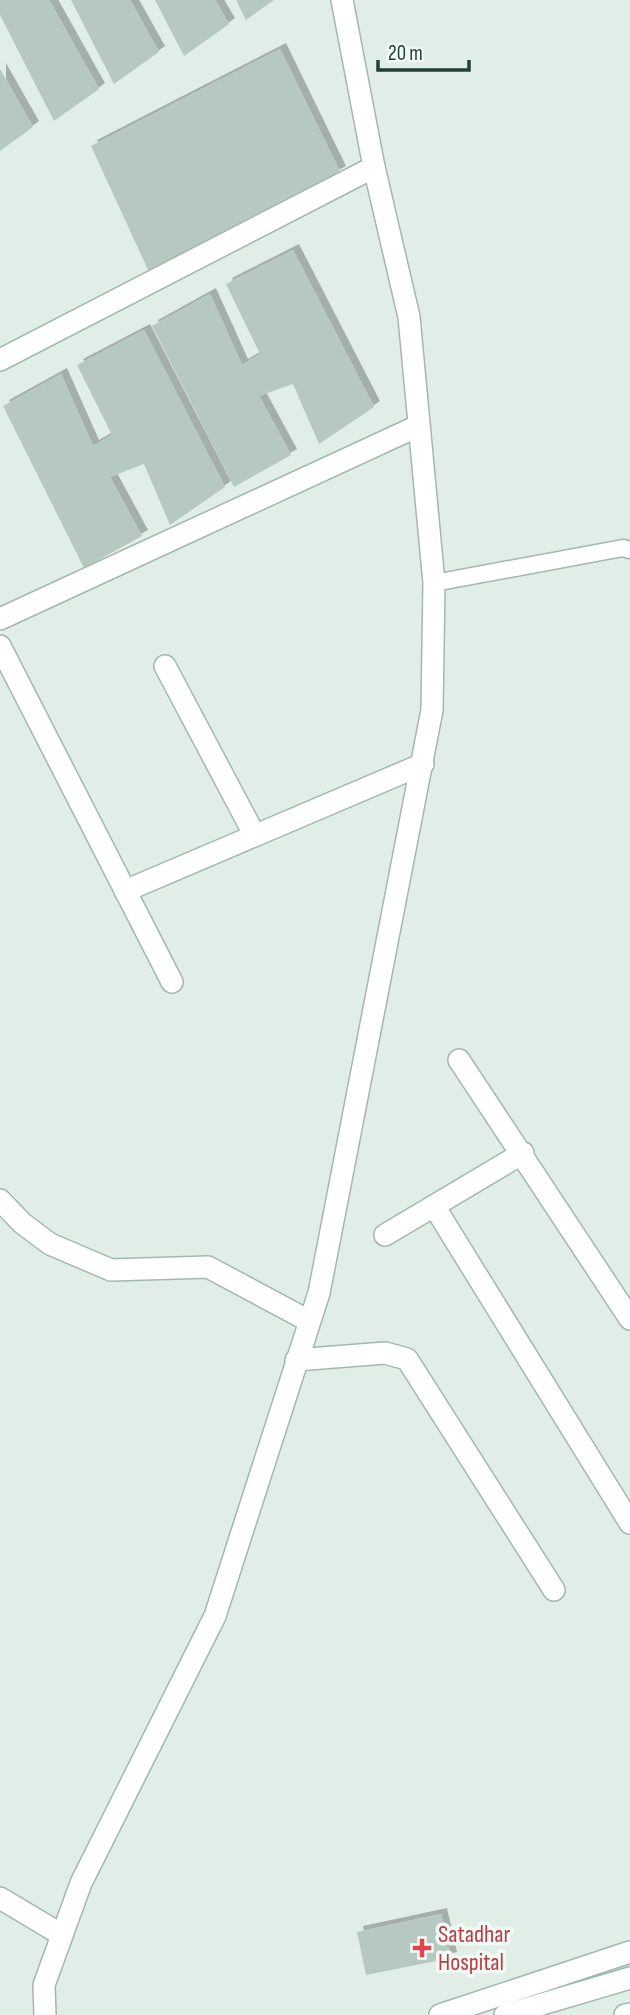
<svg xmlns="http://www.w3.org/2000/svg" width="630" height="2015" font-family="'Sofia Sans Condensed',sans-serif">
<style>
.building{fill:#b6c9c0;filter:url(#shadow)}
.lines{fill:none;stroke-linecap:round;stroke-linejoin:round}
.lane-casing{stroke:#a3b7af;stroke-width:19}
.street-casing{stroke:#a3b7af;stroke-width:24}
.secondary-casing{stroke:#9ebbaf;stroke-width:24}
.lane{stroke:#fff;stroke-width:16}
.street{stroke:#fff;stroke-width:21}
.secondary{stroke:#fff;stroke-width:21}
.health-dot{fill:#e0444e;stroke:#f2faf6;stroke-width:2.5}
.labels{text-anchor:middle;stroke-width:7;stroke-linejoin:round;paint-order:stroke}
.health-label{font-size:24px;fill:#be3a42;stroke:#f2faf6;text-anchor:start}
</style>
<defs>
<filter id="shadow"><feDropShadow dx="6" dy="-6" stdDeviation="0" flood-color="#0004"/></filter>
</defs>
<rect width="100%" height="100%" fill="#e1eee8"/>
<g class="building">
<path d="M0 0H49L99 89 54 121 0 15Z"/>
<path d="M71 0H130L159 52 114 84Z"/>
<path d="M155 0H215L229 24 184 56Z"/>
<path d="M236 0H274L246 20Z"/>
<path d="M280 49 340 172 149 272 91 146Z"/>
<path d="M0 69 33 127 0 151Z"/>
<path d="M293 250 374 407 319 444 293 384 259 396 291 455 234 487 152 326 210 294 242 365 260 354 226 284Z"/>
<path d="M144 330 225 487 170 525 144 464 110 477 142 536 84 568 3 406 61 374 93 446 112 435 77 365Z"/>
<path d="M441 1914 451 1958 366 1975 357 1932Z"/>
</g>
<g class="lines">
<defs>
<path id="lane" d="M434 583 623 548 630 550"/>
<g id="street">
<path d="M0 360 374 167"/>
<path d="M0 619 418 426"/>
<path d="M0 646 172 982"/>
<path d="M165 666 254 834"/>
<path d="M125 891 423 764"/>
<path d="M459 1060 630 1319"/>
<path d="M0 1200 22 1223 50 1244 111 1270 208 1267 309 1321"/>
<path d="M434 1206 630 1523"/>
<path d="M385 1235 523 1153"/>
<path d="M296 1360 385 1353 407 1359 554 1590"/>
<path d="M0 1898 62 1935"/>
<path d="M45 2015 44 1985 81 1883 215 1616 319 1293 432 710 434 583 409 317 374 167 342 0"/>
<path d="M440 2015 630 1952"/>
</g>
<g id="secondary">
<path d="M505 2015 630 1978"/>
<path d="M625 2015 630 2014"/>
</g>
</defs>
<use href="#lane" class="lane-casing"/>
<use href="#street" class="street-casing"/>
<use href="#secondary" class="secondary-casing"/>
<use href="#lane" class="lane"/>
<use href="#street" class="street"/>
<use href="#secondary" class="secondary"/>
</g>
<path class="health-dot" d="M418.5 1937.5h7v7h7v7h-7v7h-7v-7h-7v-7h7z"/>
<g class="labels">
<g class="health-label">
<text x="438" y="1942">Satadhar<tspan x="438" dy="28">Hospital</tspan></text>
</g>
</g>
<path d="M378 60v10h91v-10" fill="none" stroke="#1f4136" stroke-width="3.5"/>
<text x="388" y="60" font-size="21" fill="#1f4136" stroke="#f2faf6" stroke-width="5" paint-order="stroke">20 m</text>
</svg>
